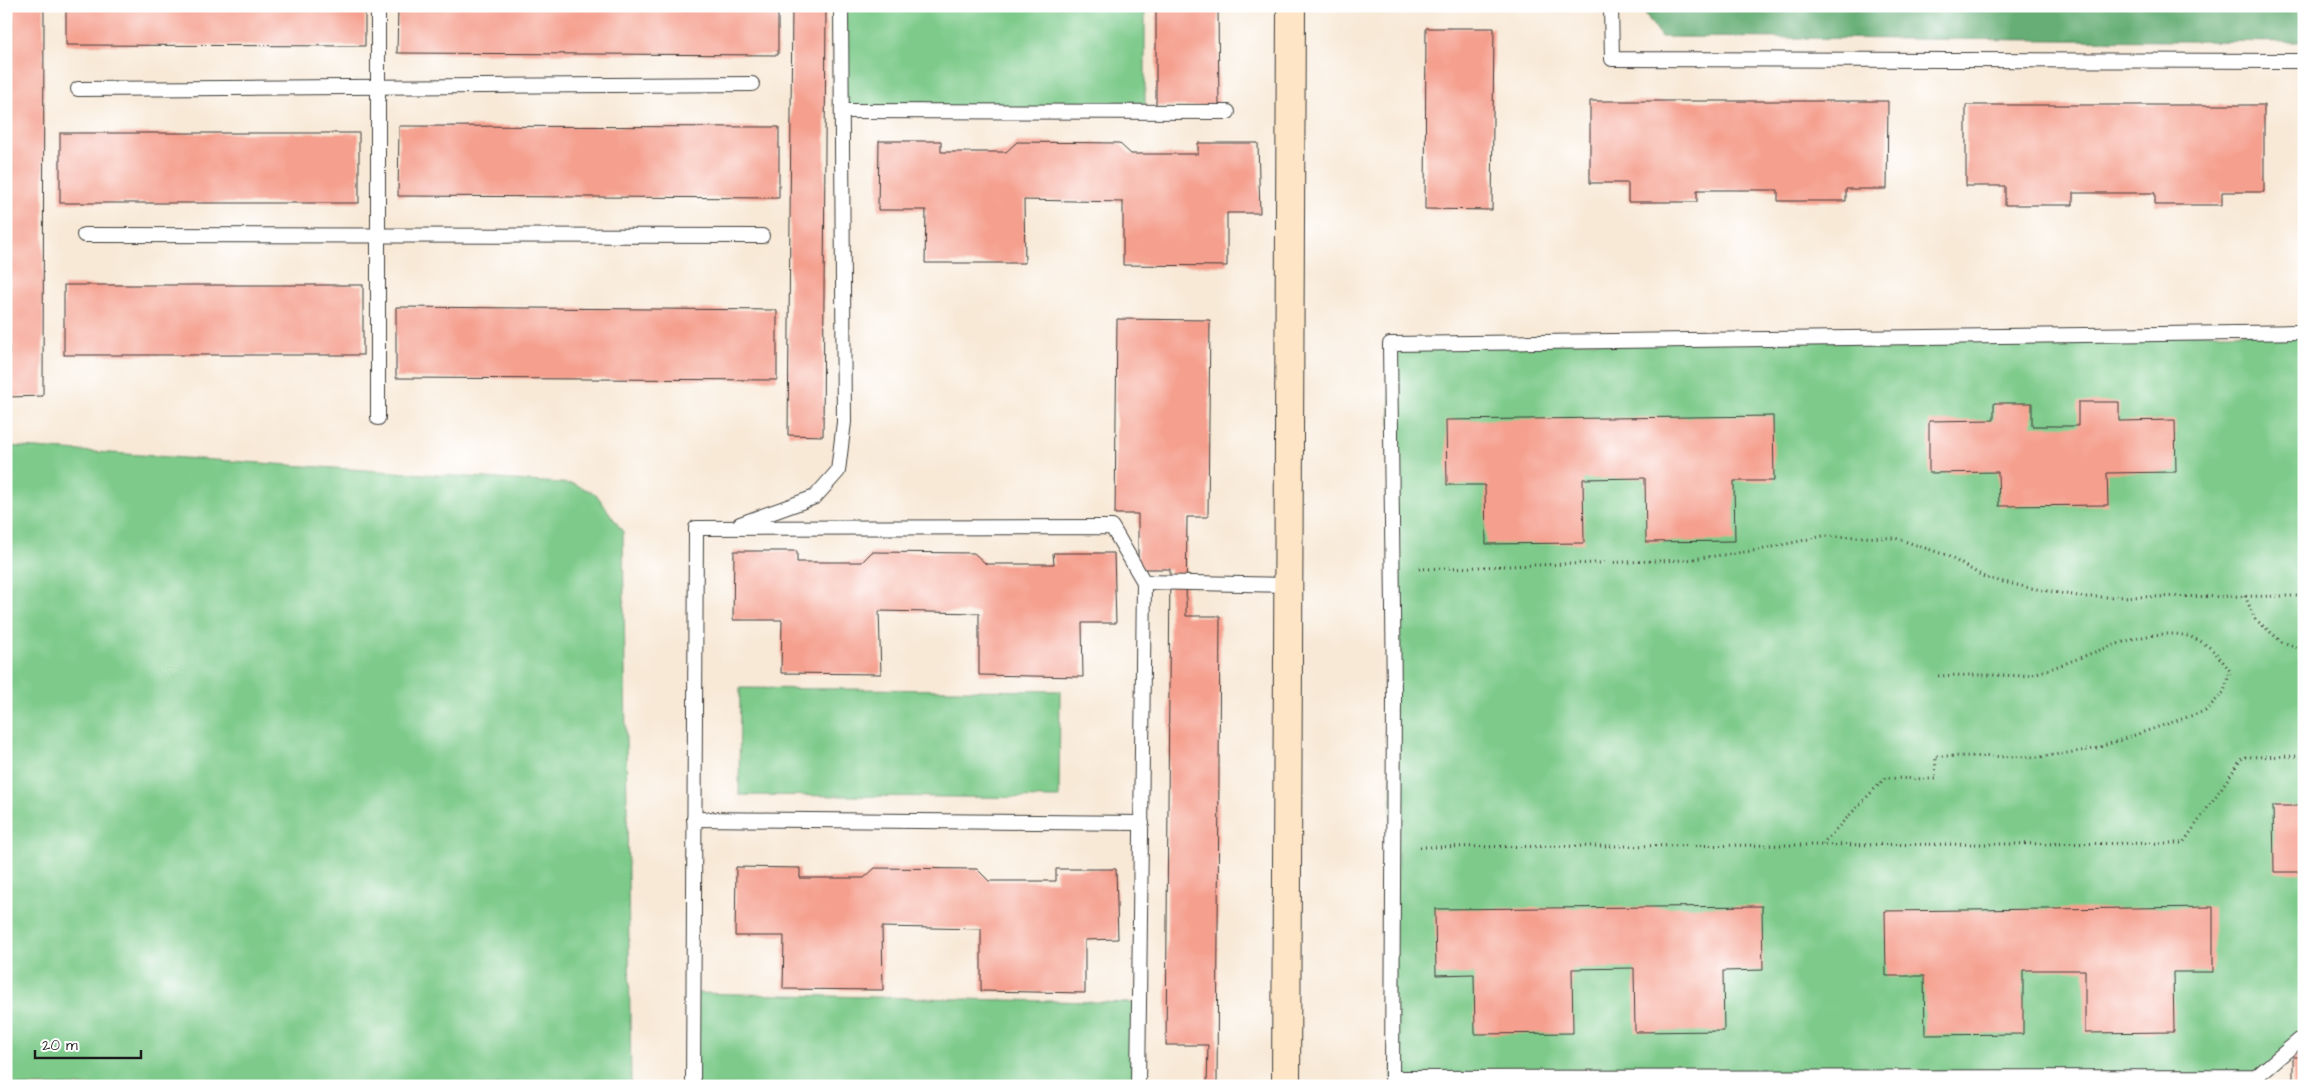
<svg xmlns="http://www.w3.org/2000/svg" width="2310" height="1092" font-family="'Architects Daughter',sans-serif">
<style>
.green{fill:#7dca8a;stroke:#4c7353}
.forest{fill:#66ae76;stroke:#416549}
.building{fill:#f5a08f}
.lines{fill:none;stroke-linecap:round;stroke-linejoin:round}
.lane-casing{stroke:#3d3b38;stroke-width:16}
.secondary-casing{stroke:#3d3b38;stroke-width:30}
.path{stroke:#3d3b38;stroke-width:3;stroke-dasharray:1 4;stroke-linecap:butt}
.lane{stroke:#fff;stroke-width:14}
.secondary{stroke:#fee5c5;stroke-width:28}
</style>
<rect width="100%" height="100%" fill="#fff"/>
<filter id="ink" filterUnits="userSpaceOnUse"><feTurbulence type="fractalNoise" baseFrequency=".02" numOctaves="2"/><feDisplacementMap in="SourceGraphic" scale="10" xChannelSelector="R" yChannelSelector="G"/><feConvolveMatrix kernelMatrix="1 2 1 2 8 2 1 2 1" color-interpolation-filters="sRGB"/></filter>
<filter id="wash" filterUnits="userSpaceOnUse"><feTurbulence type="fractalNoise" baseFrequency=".0096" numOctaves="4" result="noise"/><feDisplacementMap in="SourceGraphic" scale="20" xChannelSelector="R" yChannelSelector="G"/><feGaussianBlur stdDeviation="1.12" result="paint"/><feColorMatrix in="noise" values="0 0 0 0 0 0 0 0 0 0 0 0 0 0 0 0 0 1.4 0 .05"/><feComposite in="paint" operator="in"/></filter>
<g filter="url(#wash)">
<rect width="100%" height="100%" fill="#f8e9d7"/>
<g class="green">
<path d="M841 6H1145V112L842 111Z"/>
<path d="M2304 332V1036L2256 1077 1392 1078 1390 344Z"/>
<path d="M6 446 574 484 596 494 623 532 631 1086H6Z"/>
<path d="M740 688 1060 691 1059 798 739 795Z"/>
<path d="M694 993 1139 1003 1138 1086H693Z"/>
</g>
<path class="forest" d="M1640 6H2304V42L1661 37Z"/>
<g id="blocks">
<g class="building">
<path d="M11 6H44L43 396 9 397Z"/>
<path d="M66 6H365V46L66 45Z"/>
<path d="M398 6H778V55L397 53Z"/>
<path d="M792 6H826L823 436 788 435Z"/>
<path d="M1156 6H1218L1219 106H1156Z"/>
<path d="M1426 28H1494L1492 210 1425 209Z"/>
<path d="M1590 101H1888L1887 189H1846V201H1778V190H1697V202H1628V183H1590Z"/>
<path d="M1966 105H2264V192H2222V205H2155V193H2073V205H2005V186H1966Z"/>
<path d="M399 126 779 127V198L398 196Z"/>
<rect x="60" y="133" width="299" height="70"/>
<path d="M879 141H941V152H1006L1017 142 1119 143 1131 154H1198V143H1258L1260 213H1227V266L1123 265V202L1024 200 1025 263H925L926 210H878Z"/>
<rect x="64" y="285" width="299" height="70"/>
<path d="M396 307 777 310V380L396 378Z"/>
<path d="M1117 319 1210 320 1208 517H1187L1186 616H1220L1217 1086H1207L1208 1045H1166L1170 569H1138V514H1115Z"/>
<path d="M2078 402H2119V421L2175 420 2176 472 2107 473 2108 505 1999 506 1998 472 1929 473V421L1994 420V403H2032V426H2078Z"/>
<path d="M1773 416 1774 481H1734L1735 541 1646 542 1645 478 1583 479 1584 543 1486 544 1485 485H1447L1446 420Z"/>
<path d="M734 551H797V562H862L872 552 974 553 986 564H1054L1053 553H1114L1116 623H1082L1083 677 979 675V613L879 611 881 674 781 673 782 620H733Z"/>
<path d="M2273 806H2304V872H2274Z"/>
<path d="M736 867 800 868V878H864L875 868 977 869 989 881H1056V869H1116L1118 939 1085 940V993L981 991V929L882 927 883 990 783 989 784 936H735Z"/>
<path d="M1762 906 1763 970 1723 971 1724 1031 1635 1032 1634 968 1572 969 1573 1033 1475 1034 1474 974 1436 975 1435 909Z"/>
<path d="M2213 907V972H2173L2174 1032 2085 1033V970H2023V1034L1925 1035 1924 976H1886L1885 911Z"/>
<rect x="2293" y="1057" width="11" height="29"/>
</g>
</g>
</g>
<g filter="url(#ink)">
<use href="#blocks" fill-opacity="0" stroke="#3d3b38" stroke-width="1"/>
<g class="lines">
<defs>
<g id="lane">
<path d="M378 6V418"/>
<path d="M1611 6 1612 59 2304 61"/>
<path d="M78 89 752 84"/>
<path d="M842 111 1228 112"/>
<path d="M84 235 762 236"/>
<path d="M2304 332 1390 344 1394 698 1392 1078 2256 1077 2304 1036"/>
<path d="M740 524 815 497 838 471 844 422 841 6"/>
<path d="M694 819 1142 823"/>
<path d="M693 1086 696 528 1112 527 1144 582 1288 585"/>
<path d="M1138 1086 1144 582"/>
</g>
<path id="secondary" d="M1286 1086 1291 6"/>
</defs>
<use href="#lane" class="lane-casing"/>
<use href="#secondary" class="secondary-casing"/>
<g class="path">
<path d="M1419 569 1685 560 1759 550 1823 536 1895 538 1946 555 1986 578 2030 588 2084 597 2304 596"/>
<path d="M2245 596 2255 619 2282 642 2304 650"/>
<path d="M1822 844 1885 778 1935 779 1936 756 2040 757 2094 749 2205 711 2224 692 2230 671C2222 660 2213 648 2200 641 2154 616 2078 664 2032 674 2021 677 2008 675 1997 675 1977 675 1956 675 1936 676"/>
<path d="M1420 847 2183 843 2243 757 2304 756"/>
</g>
<use href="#lane" class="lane"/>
<use href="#secondary" class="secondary"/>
</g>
</g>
<rect width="2310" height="1092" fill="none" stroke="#fff" stroke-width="25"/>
<path d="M35 1050v8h106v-8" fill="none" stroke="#1c1c1c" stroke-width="2.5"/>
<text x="42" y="1050" font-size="15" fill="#1c1c1c" stroke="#ffffff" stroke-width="4" paint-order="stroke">20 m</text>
</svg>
